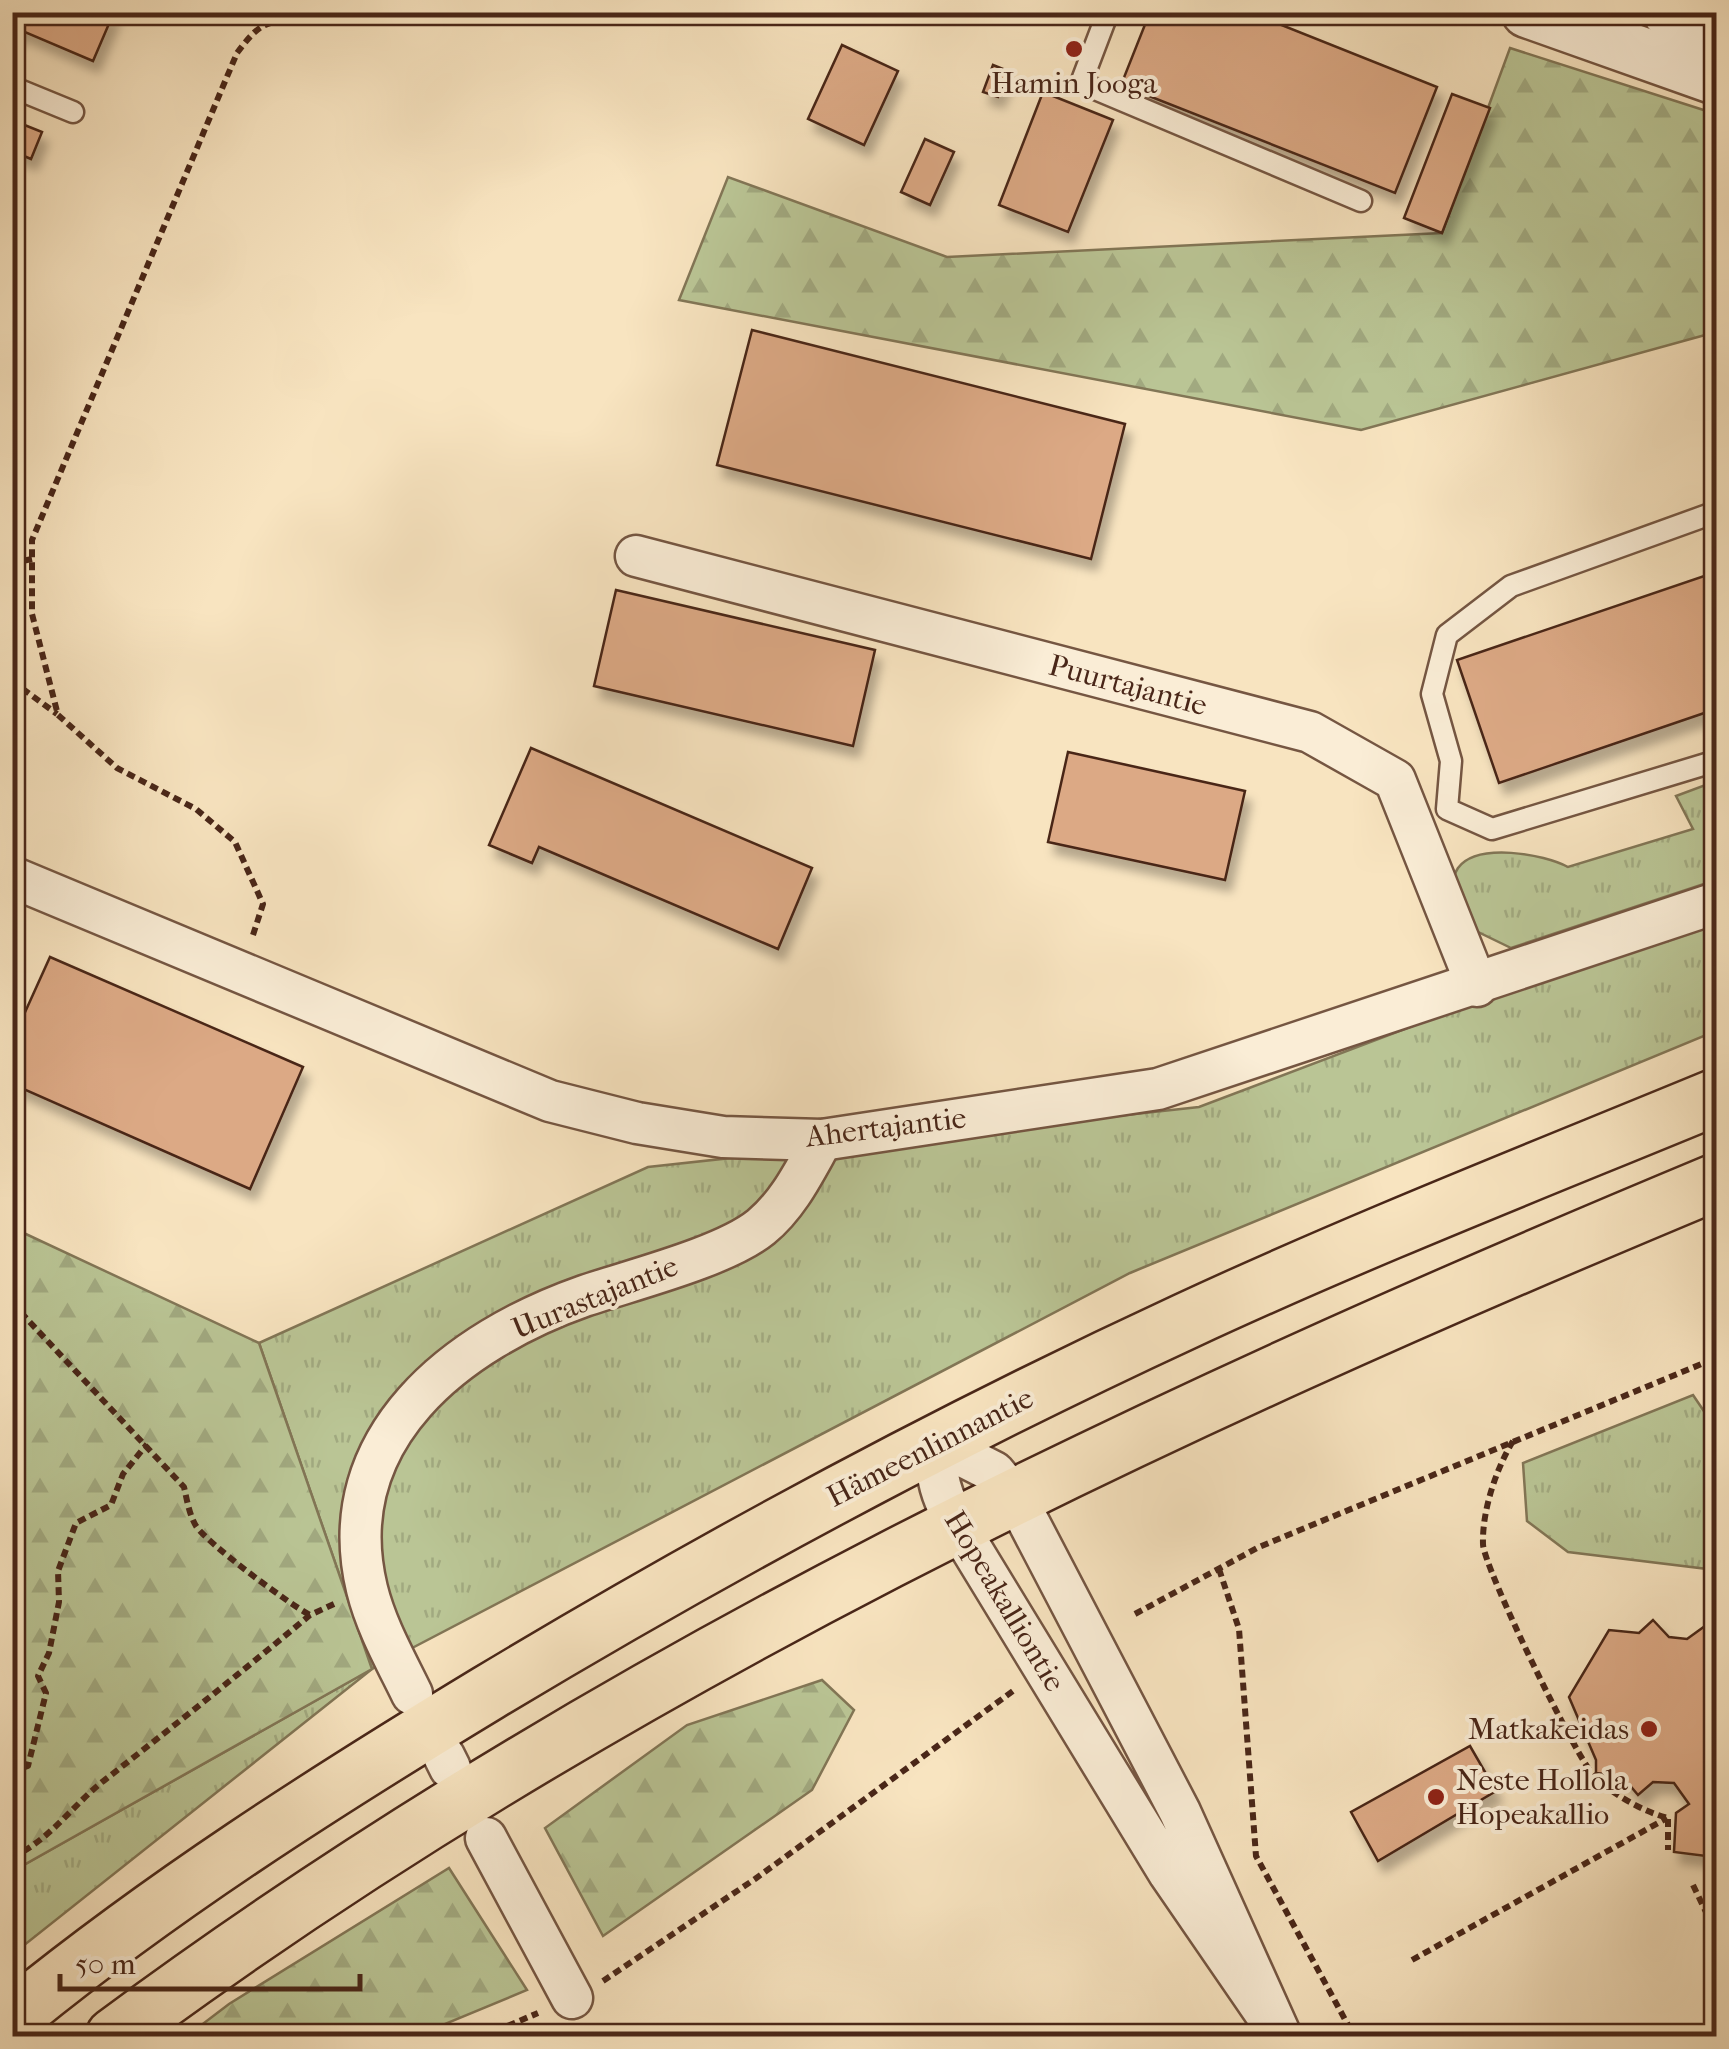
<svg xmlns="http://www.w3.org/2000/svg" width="1729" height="2049" font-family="'IM FELL French Canon',serif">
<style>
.grass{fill:url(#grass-tufts);stroke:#827656;stroke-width:2.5}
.forest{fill:url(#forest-firs);stroke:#827656;stroke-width:2.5}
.building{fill:#dca985;stroke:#492618;stroke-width:2.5;filter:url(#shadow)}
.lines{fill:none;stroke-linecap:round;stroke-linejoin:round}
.service-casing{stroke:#755642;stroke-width:25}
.minor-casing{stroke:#755642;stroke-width:45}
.tertiary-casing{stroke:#755642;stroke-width:55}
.primary-casing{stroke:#492618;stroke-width:60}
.path{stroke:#492618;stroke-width:6;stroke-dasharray:8 5;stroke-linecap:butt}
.service{stroke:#faedd6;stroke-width:20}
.minor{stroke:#faedd6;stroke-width:40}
.tertiary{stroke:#faedd6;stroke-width:50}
.primary{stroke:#f8e4c0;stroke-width:55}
.poi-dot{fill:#8f2418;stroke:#faedd6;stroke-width:4}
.labels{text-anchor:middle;stroke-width:8;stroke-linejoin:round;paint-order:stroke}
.poi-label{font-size:30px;fill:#492618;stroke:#faedd6}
.street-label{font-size:30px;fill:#492618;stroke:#faedd6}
</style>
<defs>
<pattern id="grass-tufts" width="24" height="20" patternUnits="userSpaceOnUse" patternTransform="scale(2.5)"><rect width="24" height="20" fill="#bac595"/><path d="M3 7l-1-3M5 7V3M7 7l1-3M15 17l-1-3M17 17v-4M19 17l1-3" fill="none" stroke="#a1a980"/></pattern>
<pattern id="forest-firs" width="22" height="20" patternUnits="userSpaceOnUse" patternTransform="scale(2.5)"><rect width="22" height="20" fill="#bac595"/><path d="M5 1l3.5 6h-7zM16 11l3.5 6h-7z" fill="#a1a980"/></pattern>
<filter id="shadow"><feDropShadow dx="6" dy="11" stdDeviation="5" flood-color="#0004"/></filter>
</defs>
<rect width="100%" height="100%" fill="#f8e4c0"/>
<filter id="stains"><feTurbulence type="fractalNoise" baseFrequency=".002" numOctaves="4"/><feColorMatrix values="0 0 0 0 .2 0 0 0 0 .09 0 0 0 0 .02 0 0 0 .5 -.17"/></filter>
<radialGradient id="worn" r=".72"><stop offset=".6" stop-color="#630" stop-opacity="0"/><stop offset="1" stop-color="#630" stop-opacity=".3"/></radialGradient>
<g class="grass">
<path d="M1708 784 1716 804V880L1511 948 1470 928 1449 891C1451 884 1454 874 1458 868 1477 842 1544 854 1568 867L1693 829 1676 796Z"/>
<path d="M1716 911V1031L1130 1273 372 1669 13 1954V1871L372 1669 259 1343 648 1167 1199 1107Z"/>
<path d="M1693 1395 1716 1429V1570L1568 1552 1527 1521 1523 1463Z"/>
</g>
<g class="forest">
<path d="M1510 48 1716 114V332L1361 430 679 300 728 177 947 257 1442 233Z"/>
<path d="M13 1228 259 1343 372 1669 13 1871Z"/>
<path d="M822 1680 854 1710 812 1790 603 1936 545 1828 687 1725Z"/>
<path d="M449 1868 527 1990 416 2036H187L229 2004Z"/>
</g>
<g class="building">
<path d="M12 12H114L93 61 18 29 12 40Z"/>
<path d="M1150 12H1249L1437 87 1395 193 1121 85Z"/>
<path d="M842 45 898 71 864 145 808 119Z"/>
<path d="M993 65 1008 71 998 97 983 92Z"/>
<path d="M1043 92 1113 120 1068 232 999 205Z"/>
<path d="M1452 94 1490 108 1442 233 1404 218Z"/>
<path d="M12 120 42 132 31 159 12 151Z"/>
<path d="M925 139 954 152 930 205 901 192Z"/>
<path d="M752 330 1125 424 1091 559 717 465Z"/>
<path d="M1716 572V709L1499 783 1457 660Z"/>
<path d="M616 590 875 650 853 746 594 686Z"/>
<path d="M531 748 812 868 778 949 539 847 532 863 489 845Z"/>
<path d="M1068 752 1245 791 1225 880 1048 842Z"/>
<path d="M50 957 303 1067 250 1189 12 1084V1041Z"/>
<path d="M1653 1620 1669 1637 1687 1639 1705 1626 1716 1640V1848L1706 1856 1674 1852 1676 1813 1689 1804 1674 1783 1653 1782 1638 1795 1622 1776 1596 1773V1760L1569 1697 1609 1630 1639 1633Z"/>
<path d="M1470 1746 1496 1791 1378 1861 1351 1812Z"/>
</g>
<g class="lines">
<defs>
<g id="service">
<path d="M1108 12 1081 83 1361 201"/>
<path d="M12 87 73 112"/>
<path d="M1716 512 1511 586 1447 635 1432 694 1451 761 1447 809 1492 829 1716 761"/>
</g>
<g id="minor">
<path d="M636 556 1310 732 1395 780 1477 986"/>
<path d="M12 877 550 1101 637 1123 723 1137 822 1140 1158 1089 1716 903"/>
<path d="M937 1443 994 1472 1016 1498 1180 1812 1281 2036 1169 1873 958 1527C942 1498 934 1476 937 1443Z"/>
<path d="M412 1694C396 1661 376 1626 367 1589 330 1437 459 1340 584 1296 631 1280 724 1257 761 1227 789 1204 805 1170 822 1140"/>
<path d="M444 1756 450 1768"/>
<path d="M486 1838 572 1998"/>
</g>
<g id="tertiary">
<path d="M1527 12 1716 79"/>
<path d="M1668 12 1716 27"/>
</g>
<g id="primary">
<path d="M12 2018C161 1896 323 1793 488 1693 714 1557 946 1432 1186 1321 1360 1240 1539 1170 1716 1097"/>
<path d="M114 2036C600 1675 1159 1414 1716 1182"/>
</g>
</defs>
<use href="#service" class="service-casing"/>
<use href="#minor" class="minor-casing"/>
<use href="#tertiary" class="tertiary-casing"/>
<use href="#primary" class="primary-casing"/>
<g class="path">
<path d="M12 563 32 559"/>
<path d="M12 681 57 714"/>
<path d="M253 935 263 904 235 842 196 809 117 768 58 715 32 614V540L237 53C267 12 268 29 307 12"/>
<path d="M12 1303 184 1487C187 1500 189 1514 196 1526 208 1544 289 1604 310 1615"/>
<path d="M1513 1441C1496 1469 1482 1511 1483 1544 1483 1566 1578 1762 1595 1777 1614 1795 1644 1812 1668 1818"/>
<path d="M1219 1569 1239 1629 1256 1856 1354 2036"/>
<path d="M1135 1614 1259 1547 1716 1358"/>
<path d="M12 1771 28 1766 46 1693 38 1676 49 1653 59 1602 58 1571 76 1523 111 1505 123 1474 147 1444"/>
<path d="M1668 1819V1850"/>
<path d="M12 1857C51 1840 74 1803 106 1779 175 1725 243 1671 310 1615L334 1604"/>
<path d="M1693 1885 1716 1933"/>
<path d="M1412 1960 1667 1818"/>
<path d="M603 1981 755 1879 1013 1691"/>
<path d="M484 2036 538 2013"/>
</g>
<use href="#service" class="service"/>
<use href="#minor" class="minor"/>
<use href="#tertiary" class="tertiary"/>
<use href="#primary" class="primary"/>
</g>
<g class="poi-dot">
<circle cx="1074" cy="49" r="10"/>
<circle cx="1649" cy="1729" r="10"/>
<circle cx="1436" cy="1797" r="10"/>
</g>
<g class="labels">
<g class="poi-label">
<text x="1074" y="93">Hamin Jooga</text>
<text x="1629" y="1739" text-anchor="end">Matkakeidas</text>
<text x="1456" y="1790" text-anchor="start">Neste Hollola<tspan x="1456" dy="34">Hopeakallio</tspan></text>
</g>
<g class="street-label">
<text transform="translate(1128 685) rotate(15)" y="10">Puurtajantie</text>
<text transform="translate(886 1127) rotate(-7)" y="10">Ahertajantie</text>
<text transform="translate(595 1297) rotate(-22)" y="10">Uurastajantie</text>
<text transform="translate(930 1447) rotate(-27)" y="10">Hämeenlinnantie</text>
<text transform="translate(1005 1601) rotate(59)" y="10">Hopeakalliontie</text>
</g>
</g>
<rect width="1729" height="2049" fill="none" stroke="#f8e4c0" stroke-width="50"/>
<rect x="15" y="15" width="1699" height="2019" fill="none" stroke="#492618" stroke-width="5"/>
<rect x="25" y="25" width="1679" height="1999" fill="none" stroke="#492618" stroke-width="2.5"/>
<path d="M60 1974v15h300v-15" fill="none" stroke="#492618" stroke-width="5"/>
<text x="75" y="1974" font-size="30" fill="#492618" stroke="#faedd6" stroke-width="8" paint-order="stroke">50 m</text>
<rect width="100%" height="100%" filter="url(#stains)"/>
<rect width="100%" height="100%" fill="url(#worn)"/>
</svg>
